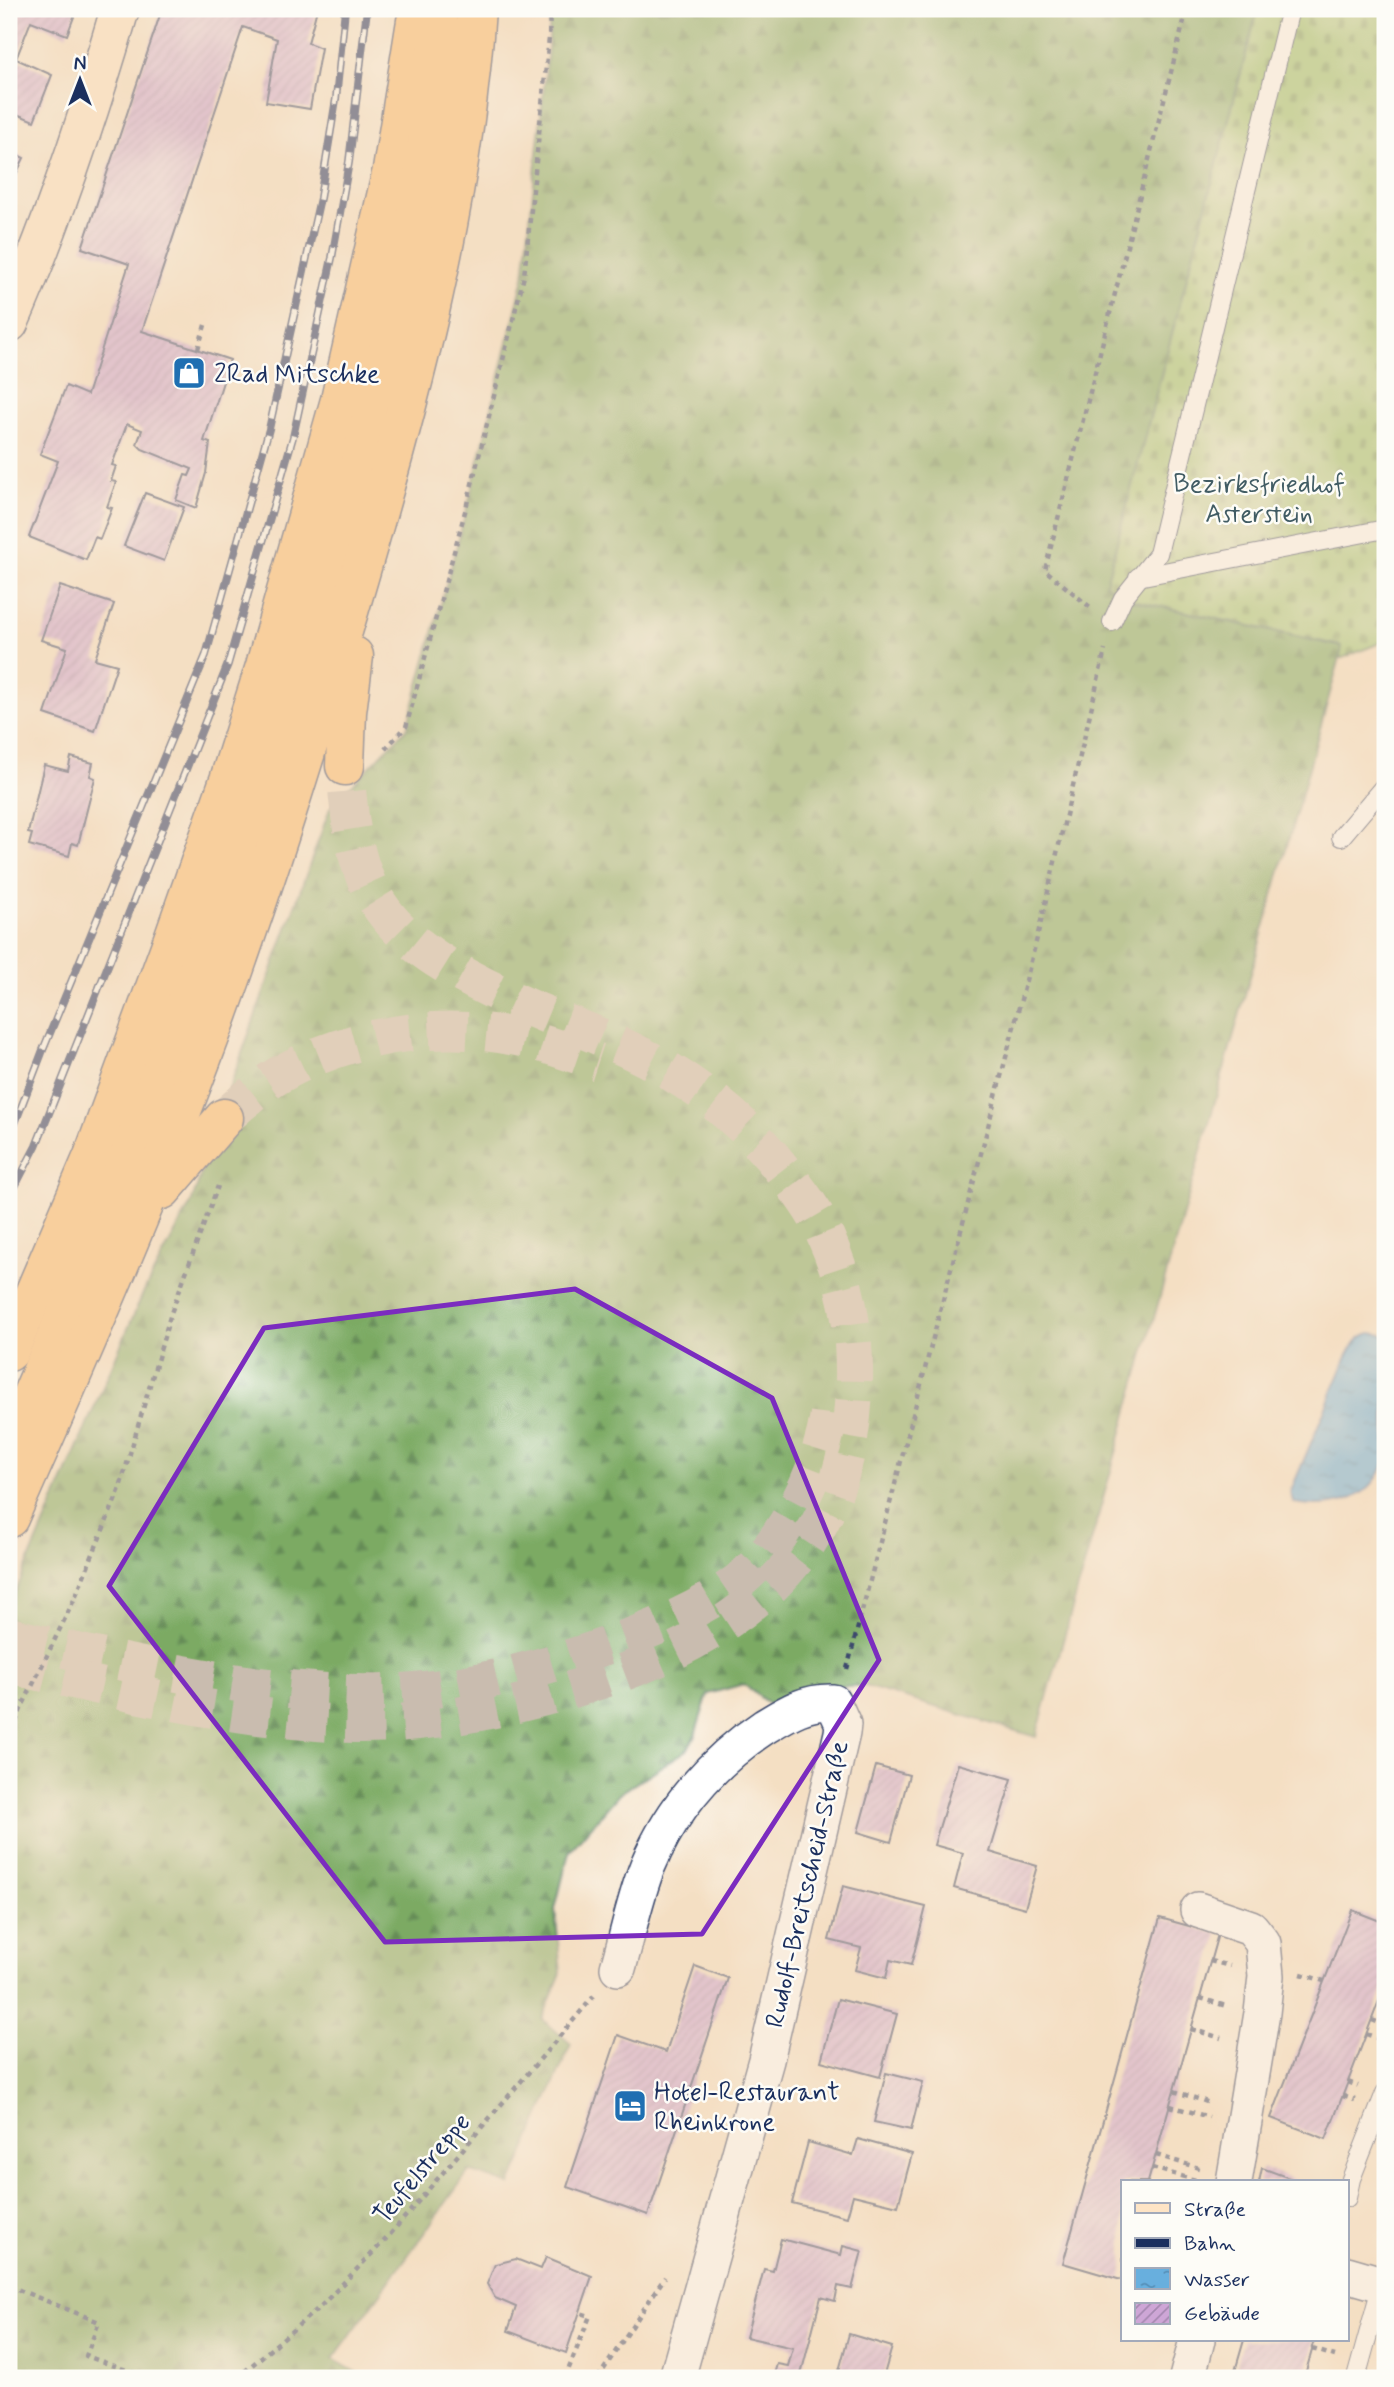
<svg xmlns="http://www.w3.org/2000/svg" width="1394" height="2387" font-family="Mynerve,sans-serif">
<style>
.forest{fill:url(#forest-firs);stroke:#4c6c61;stroke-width:2}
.cemetery{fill:url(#cemetery-stones);stroke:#5b7a68;stroke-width:2}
.water{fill:url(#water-ripples);stroke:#426f9e;stroke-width:2}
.building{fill:url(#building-hatch)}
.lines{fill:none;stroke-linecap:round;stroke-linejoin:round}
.highway-tunnel{stroke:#c9bcaf;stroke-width:38;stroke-dasharray:38 19;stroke-linecap:butt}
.lane-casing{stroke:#3c496d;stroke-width:20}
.street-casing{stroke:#3c496d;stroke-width:38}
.secondary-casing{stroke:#3c496d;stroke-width:41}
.highway-casing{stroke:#3c496d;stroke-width:41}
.path{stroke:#3c496d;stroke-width:4.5;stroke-dasharray:5 5;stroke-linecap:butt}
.lane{stroke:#fff;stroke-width:18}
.street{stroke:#fff;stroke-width:35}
.secondary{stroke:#fee4c5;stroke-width:38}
.highway{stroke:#fdbc6f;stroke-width:38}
.rail-casing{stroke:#1b2f5e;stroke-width:8}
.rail{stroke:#fdfcf7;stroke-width:5;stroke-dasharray:16;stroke-linecap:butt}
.marked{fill:none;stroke:#7b2cbf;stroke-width:5;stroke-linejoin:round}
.labels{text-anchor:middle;stroke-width:5;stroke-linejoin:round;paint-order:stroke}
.poi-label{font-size:26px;fill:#1b2f5e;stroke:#fdfcf7;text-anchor:start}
.park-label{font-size:26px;fill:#415c64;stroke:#fdfcf7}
.street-label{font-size:26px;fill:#1b2f5e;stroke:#fdfcf7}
</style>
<defs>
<pattern id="forest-firs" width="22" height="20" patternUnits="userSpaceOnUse" patternTransform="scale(1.75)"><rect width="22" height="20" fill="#7caa64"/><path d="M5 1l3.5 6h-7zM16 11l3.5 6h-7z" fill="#658b56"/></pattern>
<pattern id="cemetery-stones" width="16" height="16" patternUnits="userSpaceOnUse" patternTransform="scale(1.75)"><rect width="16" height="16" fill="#9bc572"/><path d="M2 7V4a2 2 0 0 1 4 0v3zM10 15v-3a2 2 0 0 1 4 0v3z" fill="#7ea061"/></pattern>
<pattern id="water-ripples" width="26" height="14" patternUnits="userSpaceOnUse" patternTransform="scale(1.75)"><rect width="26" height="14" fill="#68afde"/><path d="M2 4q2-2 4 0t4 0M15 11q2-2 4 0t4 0" fill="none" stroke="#558fb7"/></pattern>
<pattern id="building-hatch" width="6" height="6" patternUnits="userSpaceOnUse" patternTransform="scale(1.75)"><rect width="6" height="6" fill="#cea6d6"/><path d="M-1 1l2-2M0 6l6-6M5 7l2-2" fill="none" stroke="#a688b1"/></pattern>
</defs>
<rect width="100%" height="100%" fill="#fdfcf7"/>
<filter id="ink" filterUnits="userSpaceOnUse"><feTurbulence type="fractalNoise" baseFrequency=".0143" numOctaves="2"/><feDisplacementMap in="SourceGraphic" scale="14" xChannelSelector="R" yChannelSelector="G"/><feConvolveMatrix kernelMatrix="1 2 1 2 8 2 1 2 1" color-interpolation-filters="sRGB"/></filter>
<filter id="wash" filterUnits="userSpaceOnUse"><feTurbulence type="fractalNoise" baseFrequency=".00686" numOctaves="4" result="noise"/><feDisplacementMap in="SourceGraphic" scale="28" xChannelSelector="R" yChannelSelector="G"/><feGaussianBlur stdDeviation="1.57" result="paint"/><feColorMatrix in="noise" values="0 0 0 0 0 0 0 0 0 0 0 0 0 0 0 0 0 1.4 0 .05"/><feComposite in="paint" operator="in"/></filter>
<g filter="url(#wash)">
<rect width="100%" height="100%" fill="#f4dfc3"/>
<path class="forest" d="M550 9H1258L1106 584 1123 598 1343 647 1036 1737 865 1686H811L770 1705 744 1684 708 1694 695 1735 687 1750 619 1794 569 1852 555 1909 561 1973 542 2019 571 2044 510 2185 469 2171 333 2359 366 2378H9V1607L144 1291 192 1201 229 1089 330 808 407 728 467 508 524 277 549 38Z"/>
<path class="cemetery" d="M1258 9H1385V641L1340 659 1342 646 1123 598 1106 584Z"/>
<path class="water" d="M1371 1333 1385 1335C1385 1366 1385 1396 1385 1427 1385 1438 1388 1454 1384 1464 1369 1503 1330 1509 1294 1503L1290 1493 1346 1359C1352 1347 1357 1336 1371 1333Z"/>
<g id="blocks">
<g class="building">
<path d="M9 9H77L67 35 31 21 16 59 52 75 34 121 9 111Z"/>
<path d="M162 9H317L308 43 321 48 310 109 266 102 277 39 243 27 142 331 230 360 204 441 210 443 206 473 196 508 176 500 185 475 189 476 192 469 142 449 137 444 142 430 127 424 112 465 116 466 111 481 116 482 107 507 112 508 100 539 95 537 86 560 29 537 58 461 40 454 66 386 87 395 129 264 82 248Z"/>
<path d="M9 151 24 158 9 189Z"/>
<path d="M145 493 184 507 164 561 124 546Z"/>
<path d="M60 586 114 604 95 659 117 665 95 731 45 714 67 648 41 640Z"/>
<path d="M71 757 93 763 90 776 95 778 78 845 72 843 69 856 29 845 32 834 28 833 44 765 68 771Z"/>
<path d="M958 1764 1012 1779 990 1852 1037 1866 1025 1908 954 1888 963 1853 934 1845Z"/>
<path d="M876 1766 909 1775 891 1842 858 1832Z"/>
<path d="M843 1886 926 1907 911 1965 890 1960 886 1978 855 1970 861 1948 829 1940Z"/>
<path d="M1352 1910 1385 1923V1985L1326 2139 1271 2118Z"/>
<path d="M1160 1918 1218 1934 1148 2182H1123V2272L1121 2280 1063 2263Z"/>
<path d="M695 1966 728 1978 648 2215 567 2187 618 2035 666 2052Z"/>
<path d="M838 1999 897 2014 880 2077 821 2061Z"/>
<path d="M886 2073 923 2082 911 2130 874 2122Z"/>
<path d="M858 2139 912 2154 898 2206 853 2195 847 2217 792 2203 808 2142 853 2155Z"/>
<path d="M1262 2168 1300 2182H1259Z"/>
<path d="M781 2239 841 2255 843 2246 862 2251 852 2289 838 2286 835 2301 821 2297 800 2378H773L777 2364 788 2366 793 2348 746 2337 764 2269 773 2271Z"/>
<path d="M546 2257 592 2276 566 2353 508 2331 516 2307 495 2298 487 2284 495 2264 516 2259 541 2269Z"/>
<path d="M849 2334 892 2347 883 2378H837Z"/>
<path d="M1244 2340H1315L1304 2378H1233Z"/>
</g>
</g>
</g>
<g filter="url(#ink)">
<use href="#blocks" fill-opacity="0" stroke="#3c496d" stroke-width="2"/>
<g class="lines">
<g class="highway-tunnel">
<path d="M224 1118C244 1101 264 1082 288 1070 359 1032 447 1021 526 1039 550 1045 574 1054 598 1062"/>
<path d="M9 1636C124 1663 240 1691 358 1693 446 1695 529 1673 611 1644 655 1628 701 1610 739 1581 784 1545 828 1459 830 1401"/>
<path d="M9 1665C122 1691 238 1721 355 1724 427 1725 500 1710 570 1690 728 1643 852 1563 854 1382 855 1329 847 1284 825 1235 816 1212 799 1191 784 1172 753 1131 714 1098 671 1072 617 1039 554 1021 498 993 453 971 406 946 378 903 352 863 349 812 345 766"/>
</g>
<defs>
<g id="lane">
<path d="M1138 577 1385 529"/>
<path d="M1112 622 1123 598 1158 554 1290 9"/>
<path d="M1341 837 1385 785"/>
<path d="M1347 2198 1351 2179 1385 2093"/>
<path d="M1356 2378 1382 2284"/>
</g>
<g id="street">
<path d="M1198 1910 1251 1928 1263 1943 1266 1976 1262 2013 1234 2182"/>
<path d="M618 1968C628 1934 635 1897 648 1865 672 1808 713 1761 764 1727 787 1713 805 1701 833 1702L843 1724 842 1733 766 2060 677 2378"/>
<path d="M1347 2274 1385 2285"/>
<path d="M1187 2378 1197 2340"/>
</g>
<path id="secondary" d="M9 323C54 221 89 115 120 9"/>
<g id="highway">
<path d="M345 766 347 712 354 656"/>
<path d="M162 1190 224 1118"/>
<path d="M9 1352 93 1156 174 936 229 780 265 666 340 400 392 170 416 21"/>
<path d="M9 1446C103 1236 182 1021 256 803 299 677 338 549 371 419 406 284 434 148 438 9"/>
<path d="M9 1518C80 1358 151 1197 212 1032 263 893 307 751 350 608 408 412 463 214 476 9"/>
</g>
</defs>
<use href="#lane" class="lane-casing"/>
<use href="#street" class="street-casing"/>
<use href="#secondary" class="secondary-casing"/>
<use href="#highway" class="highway-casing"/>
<g class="path">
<path d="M198 349 205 325"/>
<path d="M1090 607 1045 570 1187 9"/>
<path d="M385 749 406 727 466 508 524 276 549 38 550 9"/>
<path d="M847 1669 1037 938 1105 650"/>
<path d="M9 1741 21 1709 74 1600 119 1491 171 1313 218 1186"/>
<path d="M1210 1961 1230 1966"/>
<path d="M1301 1974 1324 1981"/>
<path d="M1200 1998 1226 2006"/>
<path d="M1372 2020 1385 2025"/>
<path d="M1191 2029 1221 2038"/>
<path d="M1366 2034 1385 2041"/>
<path d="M1348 2082 1358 2086"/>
<path d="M1174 2091 1210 2103"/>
<path d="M1343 2096 1355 2100"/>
<path d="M1170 2106 1209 2117"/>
<path d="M1156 2155 1199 2168"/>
<path d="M1152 2168 1199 2181"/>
<path d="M9 2286 99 2322 86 2356 149 2378"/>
<path d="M1312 2349 1335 2356"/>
<path d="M237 2378 322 2305 387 2238 594 1996"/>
<path d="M565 2378 590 2316 580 2313"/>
<path d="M598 2378 665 2277"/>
</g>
<use href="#lane" class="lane"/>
<use href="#street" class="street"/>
<use href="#secondary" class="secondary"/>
<use href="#highway" class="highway"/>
<defs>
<g id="rail">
<path d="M9 1139 43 1050 206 655 269 429 320 198 336 99 345 9"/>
<path d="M9 1198 36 1146 228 664 293 437 332 258 349 162 367 9"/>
</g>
</defs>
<use href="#rail" class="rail-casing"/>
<use href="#rail" class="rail"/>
</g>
</g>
<path d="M0 0H1394V2387H0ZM575 1289 772 1398 879 1660 702 1934 385 1942 109 1586 264 1328Z" fill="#f4dfc3" fill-opacity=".55" fill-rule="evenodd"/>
<path class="marked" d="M575 1289 772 1398 879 1660 702 1934 385 1942 109 1586 264 1328Z"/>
<defs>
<symbol id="shop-square" viewBox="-11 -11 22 22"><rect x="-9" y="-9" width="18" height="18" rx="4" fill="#1f6fb2" stroke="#fdfcf7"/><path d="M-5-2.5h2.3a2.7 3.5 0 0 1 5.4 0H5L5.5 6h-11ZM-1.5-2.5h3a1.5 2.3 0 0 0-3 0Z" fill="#fff"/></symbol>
<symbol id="hotel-square" viewBox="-11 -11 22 22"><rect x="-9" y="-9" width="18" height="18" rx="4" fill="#1f6fb2" stroke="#fdfcf7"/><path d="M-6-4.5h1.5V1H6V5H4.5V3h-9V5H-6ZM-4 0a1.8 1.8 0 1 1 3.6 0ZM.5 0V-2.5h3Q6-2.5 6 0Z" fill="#fff"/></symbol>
</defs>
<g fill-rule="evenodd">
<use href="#shop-square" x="170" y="354" width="38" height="38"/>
<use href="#hotel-square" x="611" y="2087" width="38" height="38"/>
</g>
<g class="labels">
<g class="poi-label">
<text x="214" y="382">2Rad Mitschke</text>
<text x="654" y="2100">Hotel-Restaurant<tspan x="654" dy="30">Rheinkrone</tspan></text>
</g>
<g class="park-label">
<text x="1259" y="492">Bezirksfriedhof<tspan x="1259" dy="30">Asterstein</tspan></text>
</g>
<g class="street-label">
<text transform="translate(806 1884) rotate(-77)" y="9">Rudolf-Breitscheid-Straße</text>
<text transform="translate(421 2168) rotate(-50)" y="9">Teufelstreppe</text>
</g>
</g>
<rect width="1394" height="2387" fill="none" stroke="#fdfcf7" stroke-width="35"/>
<rect x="1121" y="2180" width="228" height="161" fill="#fdfcf7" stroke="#a3aaba" stroke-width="2"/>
<rect x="1135" y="2203" width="35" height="10" fill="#fee4c5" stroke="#a3aaba" stroke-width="2"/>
<text x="1184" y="2216" font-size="21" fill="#1b2f5e">Straße</text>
<rect x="1135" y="2238" width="35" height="10" fill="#1b2f5e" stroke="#a3aaba" stroke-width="2"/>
<text x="1184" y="2250" font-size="21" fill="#1b2f5e">Bahn</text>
<rect x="1135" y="2268" width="35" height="21" fill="url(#water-ripples)" stroke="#a3aaba" stroke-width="2"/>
<text x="1184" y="2286" font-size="21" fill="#1b2f5e">Wasser</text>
<rect x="1135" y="2303" width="35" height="21" fill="url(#building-hatch)" stroke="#a3aaba" stroke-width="2"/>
<text x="1184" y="2320" font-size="21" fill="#1b2f5e">Gebäude</text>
<g transform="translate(80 80)" stroke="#fdfcf7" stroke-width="5" paint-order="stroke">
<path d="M0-5L12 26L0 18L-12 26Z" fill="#1b2f5e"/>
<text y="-10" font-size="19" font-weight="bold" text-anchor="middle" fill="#1b2f5e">N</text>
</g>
</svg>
